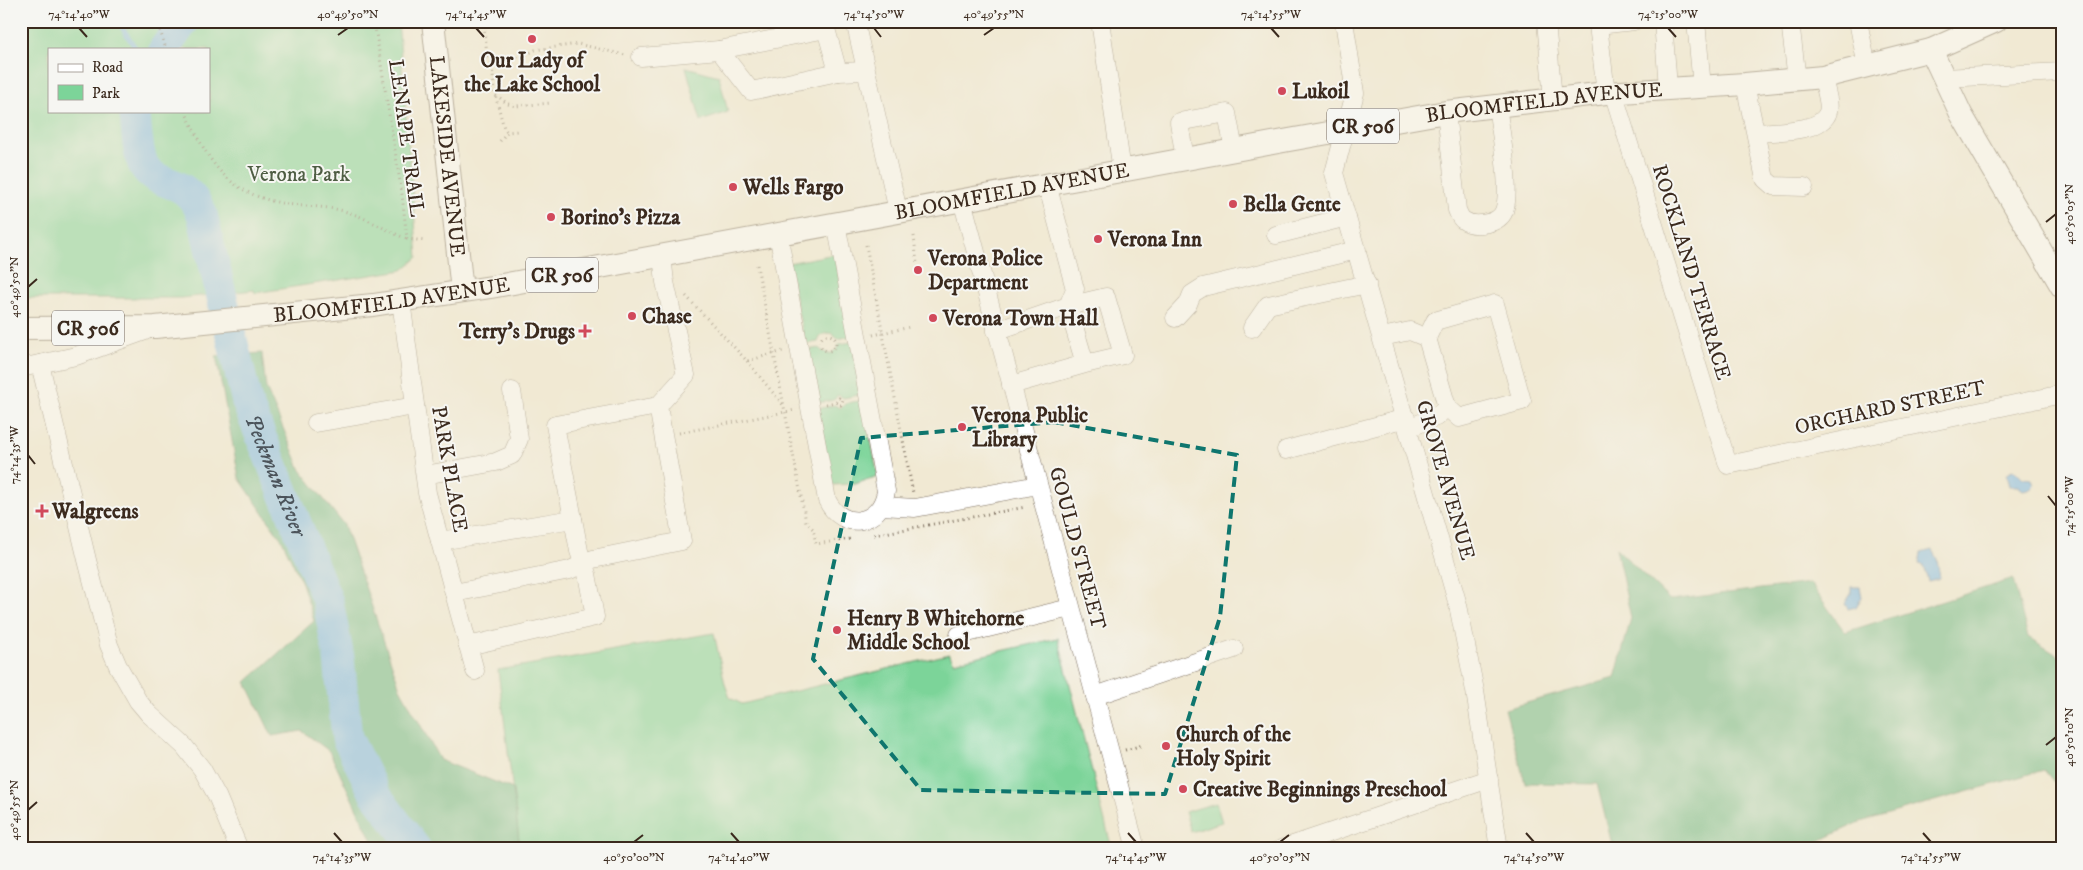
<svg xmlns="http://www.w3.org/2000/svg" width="2083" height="870" font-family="'IM FELL DW Pica',serif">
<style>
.green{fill:#7cd499;stroke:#5c7f5c;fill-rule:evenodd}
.forest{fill:#65b681;stroke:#507050}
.water{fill:#75b6e9;stroke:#587084}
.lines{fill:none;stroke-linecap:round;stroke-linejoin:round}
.stream{stroke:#75b6e9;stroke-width:5}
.river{stroke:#75b6e9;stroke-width:31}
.minor-casing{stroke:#7b6d5d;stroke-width:19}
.major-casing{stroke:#7b6d5d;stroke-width:24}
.path{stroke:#7b6d5d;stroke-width:3;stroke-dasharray:1 4;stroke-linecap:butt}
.minor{stroke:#fff;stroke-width:18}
.major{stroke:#fff;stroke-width:22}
.marked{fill:none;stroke:#0f766e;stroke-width:4;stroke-dasharray:10 6;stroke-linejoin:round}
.ticks{fill:none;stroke:#3b2a1e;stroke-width:2}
.poi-dot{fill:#d1495b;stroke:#f6f6f2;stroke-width:2}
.labels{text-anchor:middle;stroke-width:4;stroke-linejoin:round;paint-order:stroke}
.shield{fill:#f6f6f2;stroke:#73675e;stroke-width:1}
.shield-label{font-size:20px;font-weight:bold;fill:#3b2a1e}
.poi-label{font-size:21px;font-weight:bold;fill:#3b2a1e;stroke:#f6f6f2;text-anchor:start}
.street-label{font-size:21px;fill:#3b2a1e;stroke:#f6f6f2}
.park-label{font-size:21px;fill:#4e5d43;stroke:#f6f6f2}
.water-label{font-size:22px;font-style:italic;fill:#4c545b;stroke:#f6f6f2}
.neatline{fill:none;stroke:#3b2a1e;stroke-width:2}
.ticks-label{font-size:12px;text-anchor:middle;fill:#3b2a1e}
</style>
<rect width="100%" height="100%" fill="#f6f6f2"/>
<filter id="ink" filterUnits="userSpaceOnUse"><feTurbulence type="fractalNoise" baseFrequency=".02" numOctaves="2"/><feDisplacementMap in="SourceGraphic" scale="10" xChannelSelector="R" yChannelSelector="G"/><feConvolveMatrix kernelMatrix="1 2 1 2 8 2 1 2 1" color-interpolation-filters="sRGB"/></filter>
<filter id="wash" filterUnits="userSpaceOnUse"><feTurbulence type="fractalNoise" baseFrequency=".0096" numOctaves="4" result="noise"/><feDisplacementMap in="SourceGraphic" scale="20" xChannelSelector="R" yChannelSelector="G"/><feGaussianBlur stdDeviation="1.12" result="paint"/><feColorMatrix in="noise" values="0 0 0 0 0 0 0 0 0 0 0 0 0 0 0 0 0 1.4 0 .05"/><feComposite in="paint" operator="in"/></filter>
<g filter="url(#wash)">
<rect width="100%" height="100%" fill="#f1e9d3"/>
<g class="green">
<path d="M21 21H398L418 257 403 270 255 293 254 290 181 298H21ZM49 49H209V111H49Z"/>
<path d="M686 67 719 76 728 112 701 121Z"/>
<path d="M835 254 851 336 838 339 831 333C824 333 820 335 818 342L805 344 788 263Z"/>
<path d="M852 342 862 394 844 398 838 395 834 400 816 403 806 350 819 348 822 351 830 354 837 349 839 344Z"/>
<path d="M859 401H863L878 476 855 484 831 485 817 409 834 405 841 408 846 403Z"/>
<path d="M714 633 725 684 730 698 742 704 949 654 954 662 1058 638 1112 849H520L498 670Z"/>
<path d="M1216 803 1222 822 1191 832 1185 812Z"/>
</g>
<g class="forest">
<path d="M262 353 266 388 301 470 344 525 400 688 440 760 513 789 520 849H376L329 751 302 731 272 736 246 682 314 621 302 583 282 540 239 478 216 356Z"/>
<path d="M1616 548 1670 600 1810 583 1845 632 2013 579 2028 637 2062 658V791L2044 770 1860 822 1802 849H1613L1597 784 1525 783 1505 709 1615 678 1631 618Z"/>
</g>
<g class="water">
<path d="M2015 470 2023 478 2032 479 2034 484 2032 488 2023 490 2018 486H2010L2007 475 2010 471Z"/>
<path d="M1932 550 1937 559 1940 578 1928 581 1924 565 1919 564 1921 553Z"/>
<path d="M1852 587H1860L1862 597 1856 607 1848 609 1845 604 1852 592Z"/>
</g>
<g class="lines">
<path class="stream" d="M118 21 136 49"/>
<g class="river">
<path d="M164 49 184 21"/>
<path id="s1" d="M136 111 135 116C137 131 137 152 144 166 152 179 164 180 177 186 189 191 197 203 202 214L247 402 328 602 339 658 347 738 375 794 416 849"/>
</g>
</g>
</g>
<g filter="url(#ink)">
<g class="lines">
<defs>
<g id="minor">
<path d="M855 21 898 211"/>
<path d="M1100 21 1122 171"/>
<path d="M1344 21 1355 93 1334 173 1458 605 1475 691 1499 849"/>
<path d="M1546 21 1553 99"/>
<path d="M1663 21 1668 88"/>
<path d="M1696 21 1702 87"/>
<path d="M1790 21 1797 80"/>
<path d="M1858 21 1867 67"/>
<path d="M719 50 826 29 838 72"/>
<path d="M641 57 719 50 751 91 838 72 866 71"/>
<path d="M1944 78 2062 72"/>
<path d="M1745 84 1765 179 1773 186 1804 187"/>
<path d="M1613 92 1728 465 2062 394"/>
<path d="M1606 93 1598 25 1634 21"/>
<path d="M1446 112 1457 210C1459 214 1460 218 1463 220 1474 228 1499 224 1504 211 1512 189 1500 130 1497 105"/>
<path d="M1756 133C1775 131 1822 133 1828 112 1831 103 1824 86 1823 77"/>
<path d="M1185 159 1179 122 1227 113 1234 150"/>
<path d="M962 200 1136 849"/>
<path d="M778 233 827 500C842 532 881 525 886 491L836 223"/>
<path d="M1276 235 1347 217"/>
<path d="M401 301 427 493 475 671"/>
<path d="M1175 318 1188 304 1192 294 1203 287 1357 250"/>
<path d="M1252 328 1268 305 1367 284"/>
<path d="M996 331 1068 306 1075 289 1047 184"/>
<path d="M1382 337 1410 331 1427 338 1447 407 1436 417 1408 428"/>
<path d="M1427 338 1435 321 1495 304 1522 401 1459 418 1447 407"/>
<path d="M40 364 87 560 109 645 118 666 138 701 149 714 184 746 202 769 217 796 239 849"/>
<path d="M21 368 76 356 145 331"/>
<path d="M1011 385 1085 364 1068 306 1106 297 1123 355 1085 364"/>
<path d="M658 406 686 375 665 282 662 256"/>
<path d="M316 423 415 406"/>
<path d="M1286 450 1406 418"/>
<path d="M425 475 496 462 512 455 519 439 512 391"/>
<path d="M882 506 915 508 1038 485"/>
<path d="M440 541 573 519 555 425 658 406 682 541 593 559 570 570 454 593"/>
<path d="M959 635 1070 608"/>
<path d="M468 646 595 617 587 574 579 551 573 519"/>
<path d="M1095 696 1234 649"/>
<path d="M1281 849 1489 779"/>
</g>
<g id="major">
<path id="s2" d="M433 21 462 291"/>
<path d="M1931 50 1961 114 2062 287"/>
<path id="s3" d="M21 328 155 327 373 305 491 287 1289 140 1446 112 1606 93 1745 84 1823 77 1931 50 1996 21"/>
</g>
</defs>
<use href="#minor" class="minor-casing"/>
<use href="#major" class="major-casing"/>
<g class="path">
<path d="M157 21 166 49"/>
<path d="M374 21 402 194 407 239 426 241"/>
<path d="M484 21 487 56 504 59 522 57 535 50 578 44 625 55"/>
<path d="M485 26 494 25"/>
<path d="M491 57 495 94 504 128 507 132"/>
<path d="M496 95 508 104 516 106 551 103"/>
<path d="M185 111C209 163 226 194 287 204 306 207 325 206 344 211 366 217 385 230 407 239"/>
<path d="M500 141 507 132 518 131"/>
<path d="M914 236 917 264"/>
<path d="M866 245 913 493"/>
<path d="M757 265 806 522 813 529 816 544 851 539"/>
<path d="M686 296 747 361 783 351"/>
<circle cx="828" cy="343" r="8"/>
<path d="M873 335 910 327"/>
<path d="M747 361 783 405"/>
<path d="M826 404 836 402 839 398 843 400 841 405H838L836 402"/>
<path d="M679 433 795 410"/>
<path d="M874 535 1026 507"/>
<path d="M1125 750 1143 745"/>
</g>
<use href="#minor" class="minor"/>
<use href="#major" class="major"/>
</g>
</g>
<path d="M0 0H2083V870H0ZM1054 422 1237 455 1220 617 1165 794 921 790 813 659 861 438Z" fill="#f1e9d3" fill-opacity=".55" fill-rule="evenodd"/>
<path class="marked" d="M1054 422 1237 455 1220 617 1165 794 921 790 813 659 861 438Z"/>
<path class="ticks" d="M79 28 87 37M476 28 484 37M874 28 881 37M1271 28 1279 37M1668 28 1676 37M338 35 348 28M984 35 994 28M2046 222 2056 214M28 287 37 279M28 455 35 464M2048 496 2056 506M2046 745 2056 737M28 810 37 802M334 833 342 842M731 833 739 842M1128 833 1136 842M1526 833 1534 842M1923 833 1931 842M634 842 643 835M1280 842 1289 835"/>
<g class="poi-dot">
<circle cx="532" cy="39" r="5"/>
<circle cx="1282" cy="91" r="5"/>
<circle cx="733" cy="187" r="5"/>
<circle cx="1233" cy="204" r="5"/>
<circle cx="551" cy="217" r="5"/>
<circle cx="1098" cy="239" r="5"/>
<circle cx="918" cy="270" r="5"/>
<circle cx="632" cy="316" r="5"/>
<circle cx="933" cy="318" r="5"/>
<path d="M582.5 323.5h5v5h5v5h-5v5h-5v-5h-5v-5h5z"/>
<circle cx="962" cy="427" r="5"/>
<path d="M39.5 503.5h5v5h5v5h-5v5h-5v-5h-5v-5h5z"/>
<circle cx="837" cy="630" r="5"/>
<circle cx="1166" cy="746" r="5"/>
<circle cx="1183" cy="789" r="5"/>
</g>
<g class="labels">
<g class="shield">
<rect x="1327" y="108.5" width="72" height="35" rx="4"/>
<rect x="526" y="257.5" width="72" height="35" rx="4"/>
<rect x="52" y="310.5" width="72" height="35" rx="4"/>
</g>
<g class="shield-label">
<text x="1363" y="133">CR 506</text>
<text x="562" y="282">CR 506</text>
<text x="88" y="335">CR 506</text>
</g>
<g class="poi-label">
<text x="532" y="67" text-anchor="middle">Our Lady of<tspan x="532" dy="24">the Lake School</tspan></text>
<text x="1292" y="98">Lukoil</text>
<text x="743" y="194">Wells Fargo</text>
<text x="1243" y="211">Bella Gente</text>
<text x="561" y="224">Borino's Pizza</text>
<text x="1108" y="246">Verona Inn</text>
<text x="928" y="265">Verona Police<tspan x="928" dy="24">Department</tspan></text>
<text x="642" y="323">Chase</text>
<text x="943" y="325">Verona Town Hall</text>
<text x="575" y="338" text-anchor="end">Terry's Drugs</text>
<text x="972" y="422">Verona Public<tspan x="972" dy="24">Library</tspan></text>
<text x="52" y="518">Walgreens</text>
<text x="847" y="625">Henry B Whitehorne<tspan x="847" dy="24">Middle School</tspan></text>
<text x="1176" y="741">Church of the<tspan x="1176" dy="24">Holy Spirit</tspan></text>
<text x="1193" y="796">Creative Beginnings Preschool</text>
</g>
<g class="street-label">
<text dy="7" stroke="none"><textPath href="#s3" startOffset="1542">BLOOMFIELD AVENUE</textPath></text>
<text transform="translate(407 138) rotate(82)" y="7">LENAPE TRAIL</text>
<text dy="7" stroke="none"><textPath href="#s2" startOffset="136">LAKESIDE AVENUE</textPath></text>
<text dy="7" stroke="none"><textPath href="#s3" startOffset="1002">BLOOMFIELD AVENUE</textPath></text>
<text transform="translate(1692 272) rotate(73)" y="7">ROCKLAND TERRACE</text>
<text dy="7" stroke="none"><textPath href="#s3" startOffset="372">BLOOMFIELD AVENUE</textPath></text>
<text transform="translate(1890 407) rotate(-12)" y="7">ORCHARD STREET</text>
<text transform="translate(450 469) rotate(80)" y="7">PARK PLACE</text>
<text transform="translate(1446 480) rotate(74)" y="7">GROVE AVENUE</text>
<text transform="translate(1078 548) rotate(75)" y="7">GOULD STREET</text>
</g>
<g class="park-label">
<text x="299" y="181">Verona Park</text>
</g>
<g class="water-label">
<text dy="8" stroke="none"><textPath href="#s1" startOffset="406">Peckman River</textPath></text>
</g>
</g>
<rect width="2083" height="870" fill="none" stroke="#f6f6f2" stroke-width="55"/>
<rect x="48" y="48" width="162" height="65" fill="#f6f6f2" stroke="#aba49d"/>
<rect x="58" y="64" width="25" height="8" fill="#ffffff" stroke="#aba49d"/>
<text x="92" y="72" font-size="15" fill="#3b2a1e">Road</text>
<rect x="58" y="85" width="25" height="15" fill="#7cd499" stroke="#aba49d"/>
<text x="92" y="98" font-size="15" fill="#3b2a1e">Park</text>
<rect x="28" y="28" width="2028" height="814" class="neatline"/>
<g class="ticks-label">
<text x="79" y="18">74°14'40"W</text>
<text x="348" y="18">40°49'50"N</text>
<text x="476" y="18">74°14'45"W</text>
<text x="874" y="18">74°14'50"W</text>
<text x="994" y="18">40°49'55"N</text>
<text x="1271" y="18">74°14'55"W</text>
<text x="1668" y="18">74°15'00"W</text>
<text transform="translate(2069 214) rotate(-90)" y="4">40°50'05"N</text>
<text transform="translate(14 287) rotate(-90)" y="4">40°49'50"N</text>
<text transform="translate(14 455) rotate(-90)" y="4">74°14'35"W</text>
<text transform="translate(2069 506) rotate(-90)" y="4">74°15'00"W</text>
<text transform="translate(2069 737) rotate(-90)" y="4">40°50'10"N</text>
<text transform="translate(14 810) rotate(-90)" y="4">40°49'55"N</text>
<text x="342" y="861">74°14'35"W</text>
<text x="634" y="861">40°50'00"N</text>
<text x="739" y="861">74°14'40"W</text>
<text x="1136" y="861">74°14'45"W</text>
<text x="1280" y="861">40°50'05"N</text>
<text x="1534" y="861">74°14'50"W</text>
<text x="1931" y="861">74°14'55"W</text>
</g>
</svg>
